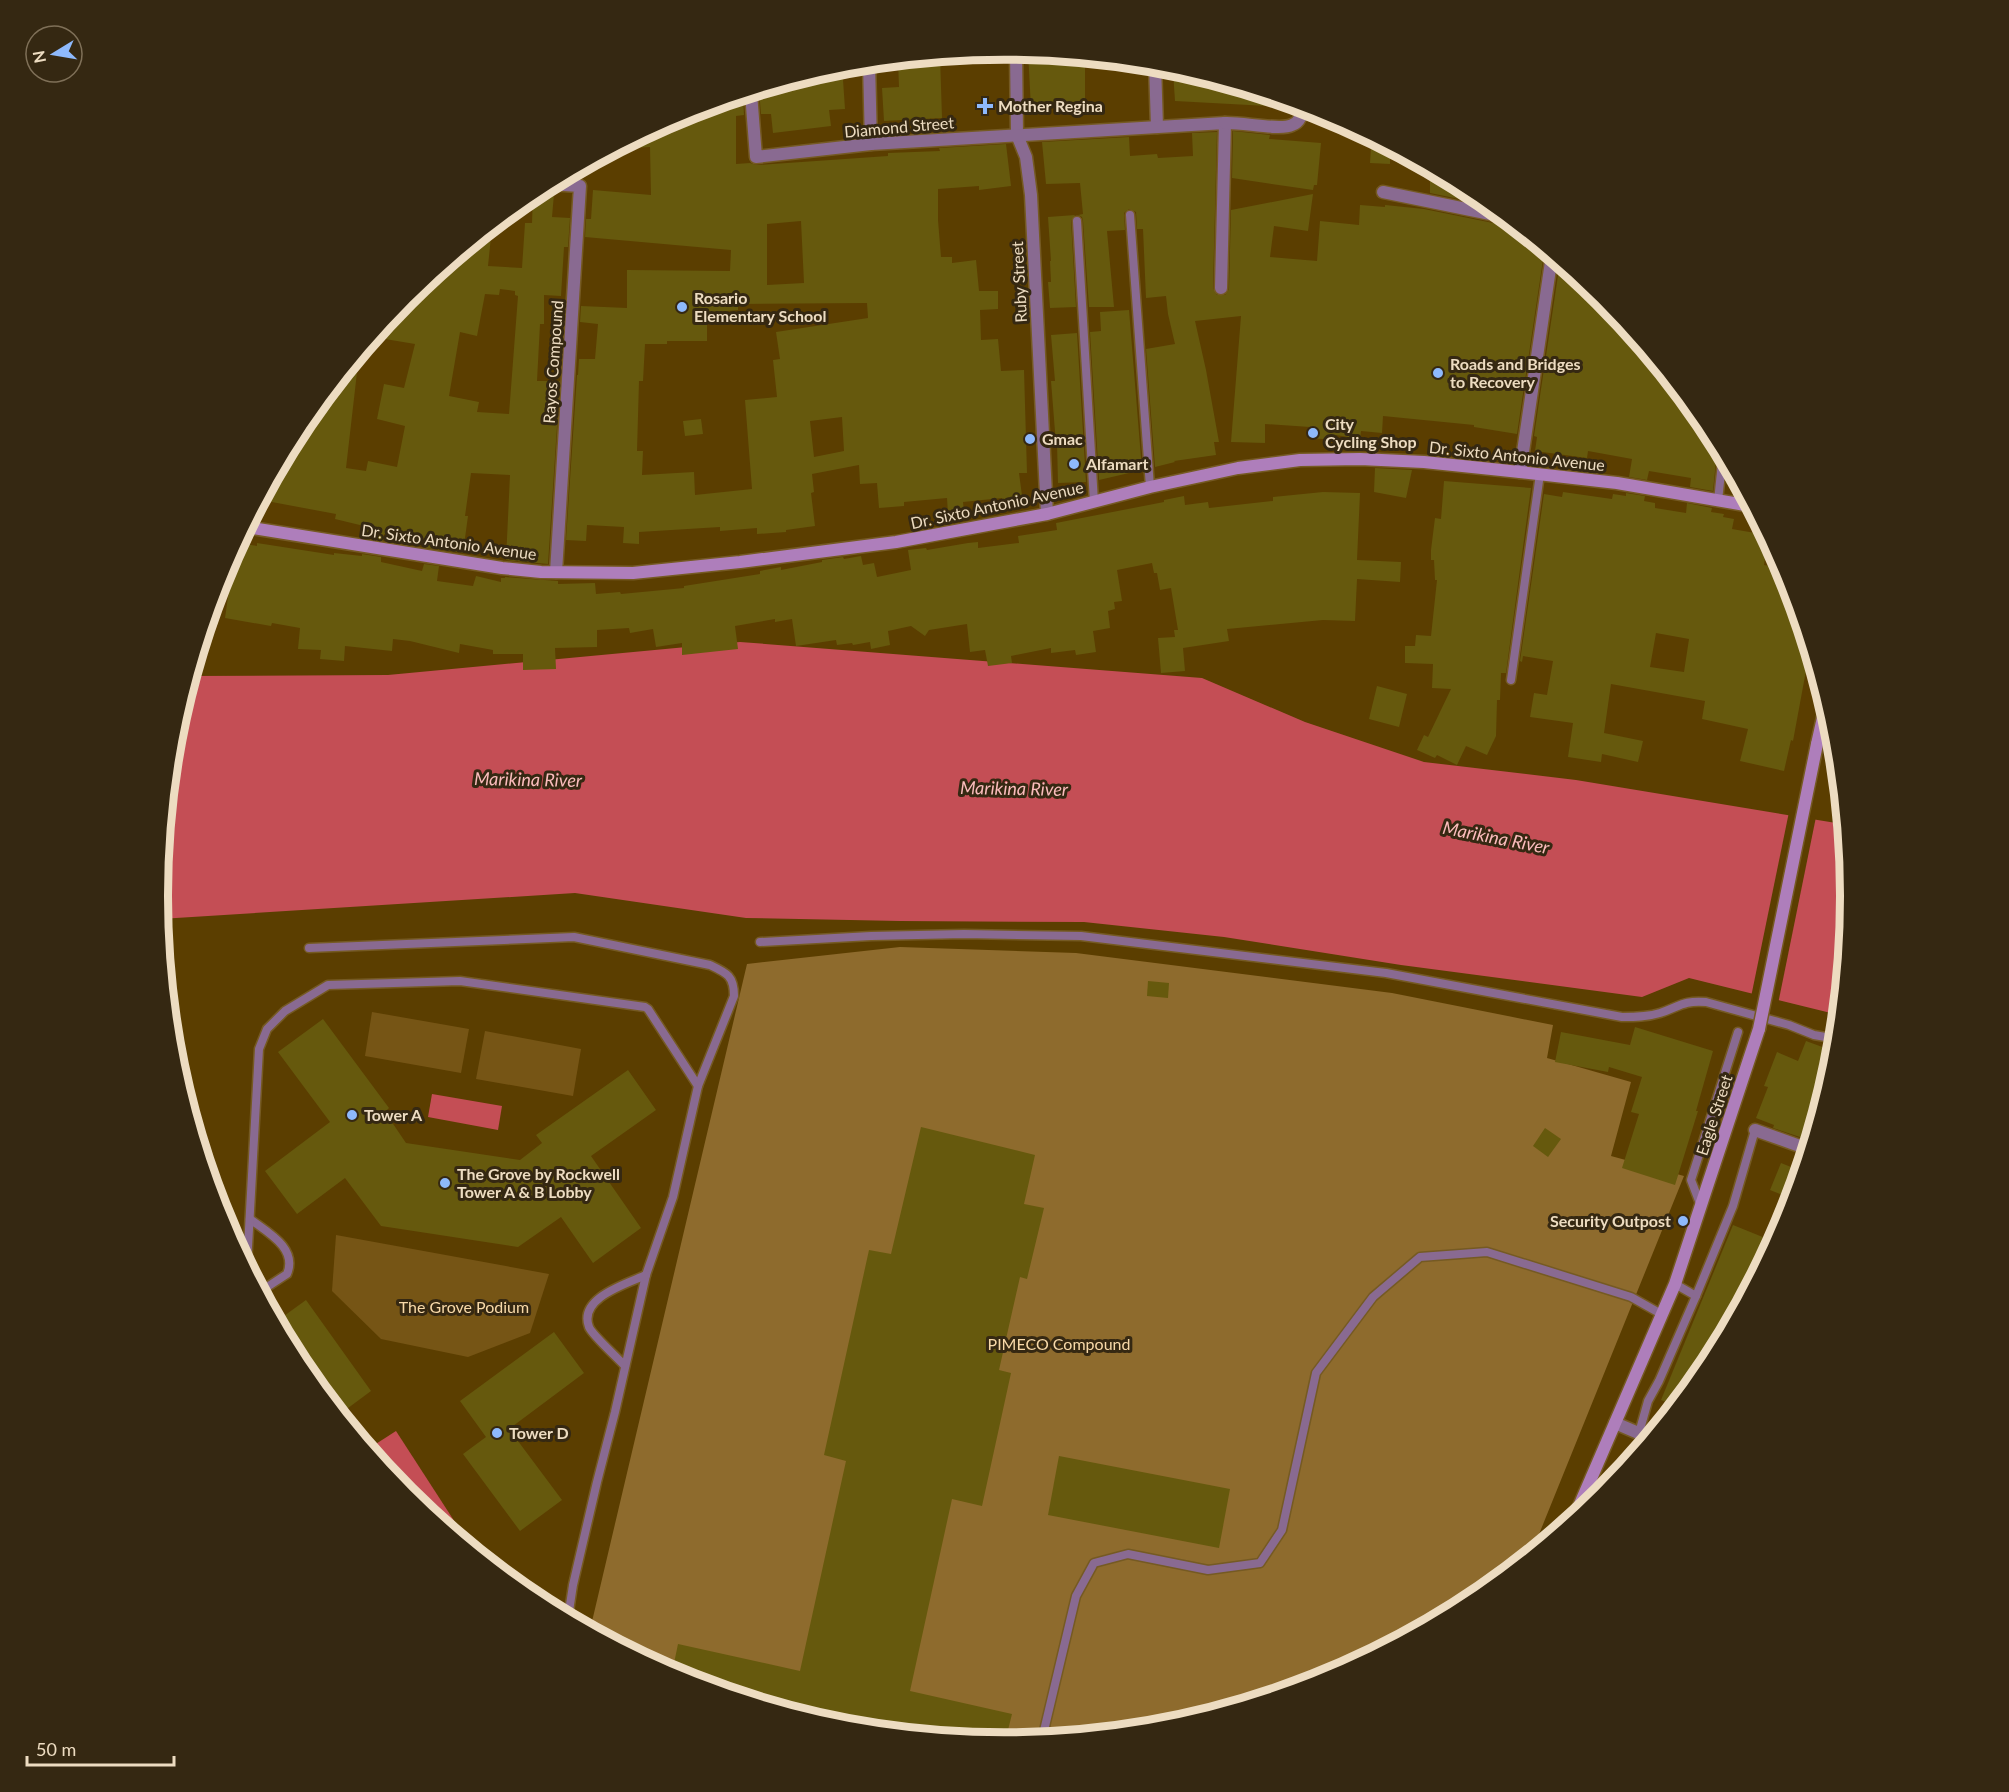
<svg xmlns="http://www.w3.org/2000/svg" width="2009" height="1792" font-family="Lato,sans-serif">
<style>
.green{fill:#765515}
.forest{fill:#8e6b2d}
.water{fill:#c44e55}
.pier{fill:#5b3e00}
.building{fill:#66590d;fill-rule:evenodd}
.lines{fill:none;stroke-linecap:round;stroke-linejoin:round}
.service-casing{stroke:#755a23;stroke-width:11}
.minor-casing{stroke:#755a23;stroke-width:15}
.secondary-casing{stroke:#755a23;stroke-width:15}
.service{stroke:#896a91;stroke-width:8}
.minor{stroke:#896a91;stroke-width:12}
.secondary{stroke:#ae7ebb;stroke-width:12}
.secondary-bridge-casing{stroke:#755a23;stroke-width:15;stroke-linecap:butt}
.secondary-bridge{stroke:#ae7ebb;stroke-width:12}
.poi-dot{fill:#8eb9fc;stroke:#352812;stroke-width:2}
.labels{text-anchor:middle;stroke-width:6;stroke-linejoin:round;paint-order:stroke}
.poi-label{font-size:16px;font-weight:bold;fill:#eddcc1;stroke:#352812;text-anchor:start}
.street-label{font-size:16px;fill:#eddcc1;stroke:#352812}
.park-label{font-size:16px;fill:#f8d9a8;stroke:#352812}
.water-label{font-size:18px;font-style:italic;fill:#fbbcbc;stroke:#352812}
.rim{fill:none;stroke:#eddcc1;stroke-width:8}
</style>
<rect width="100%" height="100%" fill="#5b3e00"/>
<g class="green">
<path d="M372 1012 469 1029 461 1073 365 1056Z"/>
<path d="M485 1031 581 1049 573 1096 476 1079Z"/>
<path d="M336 1235 549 1274 530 1333 468 1357 381 1339 332 1291Z"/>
</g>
<path class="forest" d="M900 947 1076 953 1392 993 1553 1025 1547 1058 1631 1082 1611 1156 1684 1176 1531 1554 1475 1600 1328 1678 1169 1726 1004 1742 839 1726 680 1678 590 1630 747 964Z"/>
<g class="water">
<path d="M740 642 1202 678 1305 722 1424 762 1576 780 1836 823 1844 822 1851 896 1839 1015 1689 978 1642 997 1401 965 1224 937 1084 922 900 921 746 918 575 893 160 919 158 896 174 731 191 676 388 675Z"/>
<path d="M432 1094 502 1106 498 1130 428 1117Z"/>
<path d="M396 1431 462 1533 457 1536 406 1494 368 1449Z"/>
</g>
<path class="pier" d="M1789 812 1816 817 1778 1004 1751 997Z"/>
<g class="building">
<path d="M1028 52 1085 57V106L1031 108Z"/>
<path d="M940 56 942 118 884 121 882 88 899 87 898 60Z"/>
<path d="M842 65 845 109 829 110 831 126 773 133 771 114H761L759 90Z"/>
<path d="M1184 70 1285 101 1284 107 1175 101 1173 71Z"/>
<path d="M743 95 744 115 736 116V164L750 163 757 165 888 156V153L940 151 939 148 1006 144 1011 186 979 190V186L938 189V220L941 257H952V263L976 260 979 291H998V309L980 310 981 340 998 339 1001 371 1024 370 1027 473H1019L1023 503 1004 506 1002 498 963 502 964 512 948 514 947 498 904 502V506L879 508 877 483 860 484 859 465 812 474 814 492 811 493 815 526 786 530V532L757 534V528L720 531V527L639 532V544L623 543 624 527 587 525 586 541 566 540 577 375H578L579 359H595L598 324 580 322 581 306 627 308V270L730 271 731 250 585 237 586 219H591L593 190 651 195 650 147 616 149 681 114ZM801 221 804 283 767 285V224ZM867 303 868 318 776 332 780 359 773 360 777 397 745 400 752 489 695 495 694 472 642 475 643 451H637L639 381H643L645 344H667V341H707V313L738 310V304ZM842 417 844 451 814 457 810 421Z"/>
<path d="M1233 131 1270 135 1269 139 1321 143 1317 185H1314L1313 190 1232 178Z"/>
<path d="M1217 132 1213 288 1217 295H1225L1229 289 1231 210 1313 194 1308 231 1274 226 1270 257 1317 261 1320 221 1359 225 1360 205 1385 207V205L1424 209 1503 225 1516 226 1541 246 1539 259 1543 260 1517 434 1474 427V425L1383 416 1382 433 1361 431 1360 439 1336 435V440L1309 438 1310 427 1265 424V443L1231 442 1241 316 1195 321 1206 370 1219 442H1214L1216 455 1174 461 1175 462 1155 467 1146 349 1175 344 1168 314 1166 296 1146 298 1143 229H1137L1136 212 1129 209 1124 213 1125 230 1107 231 1114 307H1089L1083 221 1082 217 1078 215 1083 214 1080 183 1046 184 1042 142 1129 137 1130 156 1157 154 1158 158 1193 156 1192 133Z"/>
<path d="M1371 147H1390V164L1370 163Z"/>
<path d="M1430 168 1475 192 1479 196V203L1430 193Z"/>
<path d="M533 193 554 194 552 217 570 218 568 247H564L561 296 544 295V324H540L537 381H560L548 564 506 560 510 475 471 473 465 516H468L463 553 426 548 427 539 384 534 383 541 363 537 364 526 335 519 336 514 261 500 301 425 359 355 346 468 366 471 368 461 397 467 405 426 377 419 384 384 404 388 415 344 373 337 406 297 492 227 488 266 522 268 525 223H532ZM500 289 515 291V295L518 296 509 414 477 412 479 402 449 396 460 332 477 336 485 294 499 295Z"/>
<path d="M1075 215 1071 221 1076 307 1050 308 1048 282H1051L1050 261H1051L1048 217Z"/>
<path d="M1560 262 1603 298 1709 426 1720 447 1717 452 1713 491 1690 487 1691 478 1649 471 1647 480 1629 477 1632 459 1588 451 1587 458 1535 451 1537 437 1534 436Z"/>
<path d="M1129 310 1142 470 1099 480 1090 332 1101 331 1100 312Z"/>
<path d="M1077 333 1086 482 1058 483 1057 443 1056 444 1051 381H1055L1051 335Z"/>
<path d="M701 419 703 434 685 436 683 421Z"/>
<path d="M1728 463 1740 486 1726 484Z"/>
<path d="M1375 468 1412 470 1406 498 1374 492Z"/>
<path d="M1444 481 1531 488 1506 673H1501L1500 700H1497L1496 736 1487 755 1466 746 1457 765 1437 755 1435 758 1417 750 1424 735 1428 737 1451 689 1432 688 1433 664 1405 663V646H1415L1416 635 1431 636 1437 580H1435L1434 560H1431V550L1435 518 1441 519Z"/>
<path d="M1323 492 1360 493 1357 560 1401 562 1400 582 1357 579 1355 621 1323 620 1227 629 1229 641 1183 648 1185 671 1161 673 1158 638 1175 637 1174 630H1178L1171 588 1160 590 1157 573H1154L1152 563 1117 570 1122 601 1114 602 1115 609 1108 611 1110 628 1093 631 1096 652 1076 655 1075 650 1051 653V648L1011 656 1012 663 988 666 985 650 970 652 967 624 929 630 925 636 911 626 888 631 890 645 871 649 870 642 853 645 852 643 837 645 836 640 796 646 792 619 775 622V619L735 626 738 649 682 655V643L656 647 653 629 630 633 629 628 597 630V647L555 648 556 669 523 670V654H493V650L460 644 459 653 410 641 393 639 392 651 345 646 344 661 320 659 321 650 298 649 300 628 272 623 271 626 225 618 230 583 220 582 223 572 238 543 257 546V543L334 555V553L362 556V554L381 557V562L422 571 424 564 439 566 437 581 473 586 476 576 501 582V578H505V577L558 581V584L595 583 596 594 620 592 621 594 684 588V586L760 574V571L781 567V570L822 562V560L843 557 844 559 861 556 863 565 874 563 877 577 911 570 908 550 926 548 927 550 968 543 978 542V548L1019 543 1018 536 1057 530 1056 523 1164 502V500L1184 496 1185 505 1208 502 1209 508 1273 501V497Z"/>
<path d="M1563 492 1612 499 1613 494 1626 496V493L1645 496 1644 501 1655 503V508L1686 513 1687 503 1712 508 1711 512 1724 514 1723 517 1734 519 1732 529 1767 535 1768 537 1764 565 1785 569 1810 649 1793 741 1791 740 1784 771 1740 761 1748 729 1702 719 1705 701 1611 684 1604 733 1643 741 1638 762 1602 754 1601 762 1568 757 1573 723 1530 717 1534 693 1547 695 1553 661 1523 656 1522 662 1520 661 1544 494 1562 497ZM1656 633 1689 639 1684 672 1650 667Z"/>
<path d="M1377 686 1407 694 1399 727 1369 719Z"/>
<path d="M1148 981 1169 983 1168 998 1147 996Z"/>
<path d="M323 1019 389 1108 385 1112 406 1143 520 1160 542 1143 536 1135 628 1070 656 1110 591 1156 641 1228 593 1263 561 1217 518 1247 381 1226 345 1178 297 1214 265 1171 330 1122 278 1052Z"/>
<path d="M1635 1027 1713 1051 1696 1111H1698L1675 1185 1622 1168 1639 1114 1631 1112 1642 1077 1609 1067 1608 1072 1555 1062 1561 1032 1630 1045Z"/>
<path d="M1806 1041 1836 1052 1835 1061 1818 1116 1809 1140 1773 1128 1774 1125 1756 1118 1768 1087 1764 1086 1777 1052 1798 1061Z"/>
<path d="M921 1127 1035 1155 1024 1204 1044 1208 1027 1279 1020 1277 999 1370 1011 1373 982 1506 952 1499 910 1691 1012 1714 1005 1742 839 1726 680 1678 672 1673 678 1644 800 1671 846 1461 824 1455 869 1250 891 1254Z"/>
<path d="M1545 1128 1561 1139 1548 1157 1533 1146Z"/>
<path d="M1781 1163 1801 1171 1793 1199 1770 1190Z"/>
<path d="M1733 1225 1775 1242 1708 1367 1675 1406 1661 1400Z"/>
<path d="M306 1300 371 1391 340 1414 300 1366 277 1321Z"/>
<path d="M554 1332 584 1373 509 1429 562 1500 520 1531 463 1454 486 1437 460 1401Z"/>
<path d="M1059 1456 1230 1489 1219 1548 1048 1515Z"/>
</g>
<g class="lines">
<defs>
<g id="service">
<path d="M1130 215 1150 487"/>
<path d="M1077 221 1094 502"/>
<path d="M1718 501 1723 453"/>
<path d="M1511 680 1540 474"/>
<path d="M760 942 871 936 964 934 1081 936 1386 973 1622 1017C1635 1017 1647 1017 1660 1013 1679 1007 1683 1000 1706 1002L1789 1025 1814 1035 1837 1039"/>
<path d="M309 948 574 937 710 965C727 973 734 976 734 996L698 1086"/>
<path d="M1701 1206 1691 1180 1738 1032"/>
<path d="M250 1219C267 1232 298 1248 287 1274L261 1291"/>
<path d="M247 1265 259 1049 267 1029 285 1011 328 985 460 981 645 1007 648 1009 698 1086 673 1197 646 1275 615 1412 597 1482 573 1585 568 1618"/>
<path d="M1675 1284 1696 1296"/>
<path d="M625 1366C618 1358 592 1335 589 1327 578 1298 626 1284 646 1275"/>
<path d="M1639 1433 1648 1401 1659 1381 1696 1296 1733 1206 1755 1130"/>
<path d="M1042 1739 1076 1596 1094 1563 1128 1554 1208 1570 1260 1563 1282 1530 1316 1373 1373 1297 1420 1257 1487 1252 1631 1297 1663 1315"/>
</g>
<g id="minor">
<path d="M1016 51 1017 135 1026 157 1031 195 1047 514"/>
<path d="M869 63 871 144"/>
<path d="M1155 64 1157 127"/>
<path d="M751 93 756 157 871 144 1225 123 1221 288"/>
<path d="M1225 123C1242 122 1280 131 1292 125 1300 122 1302 115 1303 106"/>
<path d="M549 184 580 186 556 572"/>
<path d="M1383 192 1505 217"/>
<path d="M1520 472 1552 255"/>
<path d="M1755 1130 1808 1149"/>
<path d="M1615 1423 1650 1438"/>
</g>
<g id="secondary">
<path d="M246 527 502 568 541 572 633 573 740 562 896 542 1047 514 1150 487 1238 468 1300 460 1360 459 1424 462 1501 470 1617 483 1751 506"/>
<path d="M1817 744 1826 704"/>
<path d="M1574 1518 1675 1284 1759 1029"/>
</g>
</defs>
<use href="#service" class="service-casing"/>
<use href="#minor" class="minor-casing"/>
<use href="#secondary" class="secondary-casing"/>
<use href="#service" class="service"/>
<use href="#minor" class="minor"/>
<use href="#secondary" class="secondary"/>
<defs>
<path id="secondary-bridge" d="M1759 1029 1817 744"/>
</defs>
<use href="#secondary-bridge" class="secondary-bridge-casing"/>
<use href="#secondary-bridge" class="secondary-bridge"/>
</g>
<g class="poi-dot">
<path d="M982 97h6v6h6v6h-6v6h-6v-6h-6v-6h6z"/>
<circle cx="682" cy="307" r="6"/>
<circle cx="1438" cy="373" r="6"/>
<circle cx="1313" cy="433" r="6"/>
<circle cx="1030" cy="439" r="6"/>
<circle cx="1074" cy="464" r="6"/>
<circle cx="352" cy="1115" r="6"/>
<circle cx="445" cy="1183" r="6"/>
<circle cx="1683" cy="1221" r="6"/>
<circle cx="497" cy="1433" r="6"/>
</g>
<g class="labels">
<g class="poi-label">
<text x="998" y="112">Mother Regina</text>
<text x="694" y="304">Rosario<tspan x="694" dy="18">Elementary School</tspan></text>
<text x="1450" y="370">Roads and Bridges<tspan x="1450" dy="18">to Recovery</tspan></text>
<text x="1325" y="430">City<tspan x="1325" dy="18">Cycling Shop</tspan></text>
<text x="1042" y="445">Gmac</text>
<text x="1086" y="470">Alfamart</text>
<text x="364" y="1121">Tower A</text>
<text x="457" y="1180">The Grove by Rockwell<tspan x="457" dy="18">Tower A &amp; B Lobby</tspan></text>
<text x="1671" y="1227" text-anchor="end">Security Outpost</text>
<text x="509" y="1439">Tower D</text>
</g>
<g class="street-label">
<text transform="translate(899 127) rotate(-5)" y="6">Diamond Street</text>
<text transform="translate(1019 282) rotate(-93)" y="6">Ruby Street</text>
<text transform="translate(553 362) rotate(-86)" y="6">Rayos Compound</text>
<text transform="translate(1517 456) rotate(6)" y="6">Dr. Sixto Antonio Avenue</text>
<text transform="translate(997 505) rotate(-12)" y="6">Dr. Sixto Antonio Avenue</text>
<text transform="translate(449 542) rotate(8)" y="6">Dr. Sixto Antonio Avenue</text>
<text transform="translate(1714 1115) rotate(-72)" y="6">Eagle Street</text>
</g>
<g class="park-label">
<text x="464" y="1313">The Grove Podium</text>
<text x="1059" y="1350">PIMECO Compound</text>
</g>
<g class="water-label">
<text transform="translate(528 780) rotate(1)" y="6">Marikina River</text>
<text transform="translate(1014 789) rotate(1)" y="6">Marikina River</text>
<text transform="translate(1496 838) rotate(11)" y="6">Marikina River</text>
</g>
</g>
<path d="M0 0H2009V1792H0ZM168 896a836 836 0 1 1 1672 0a836 836 0 1 1-1672 0Z" fill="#352812" fill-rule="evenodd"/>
<path class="rim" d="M168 896a836 836 0 1 1 1672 0a836 836 0 1 1-1672 0Z"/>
<g transform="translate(54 54) rotate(259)"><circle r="28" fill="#352812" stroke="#7f7058" stroke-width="1.5"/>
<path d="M0-4.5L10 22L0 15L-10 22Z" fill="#8eb9fc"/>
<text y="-9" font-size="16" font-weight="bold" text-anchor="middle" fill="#eddcc1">N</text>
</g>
<path d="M27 1756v9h147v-9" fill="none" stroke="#eddcc1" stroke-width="3"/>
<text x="36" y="1756" font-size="18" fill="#eddcc1" stroke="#352812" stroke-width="4.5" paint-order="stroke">50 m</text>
</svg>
